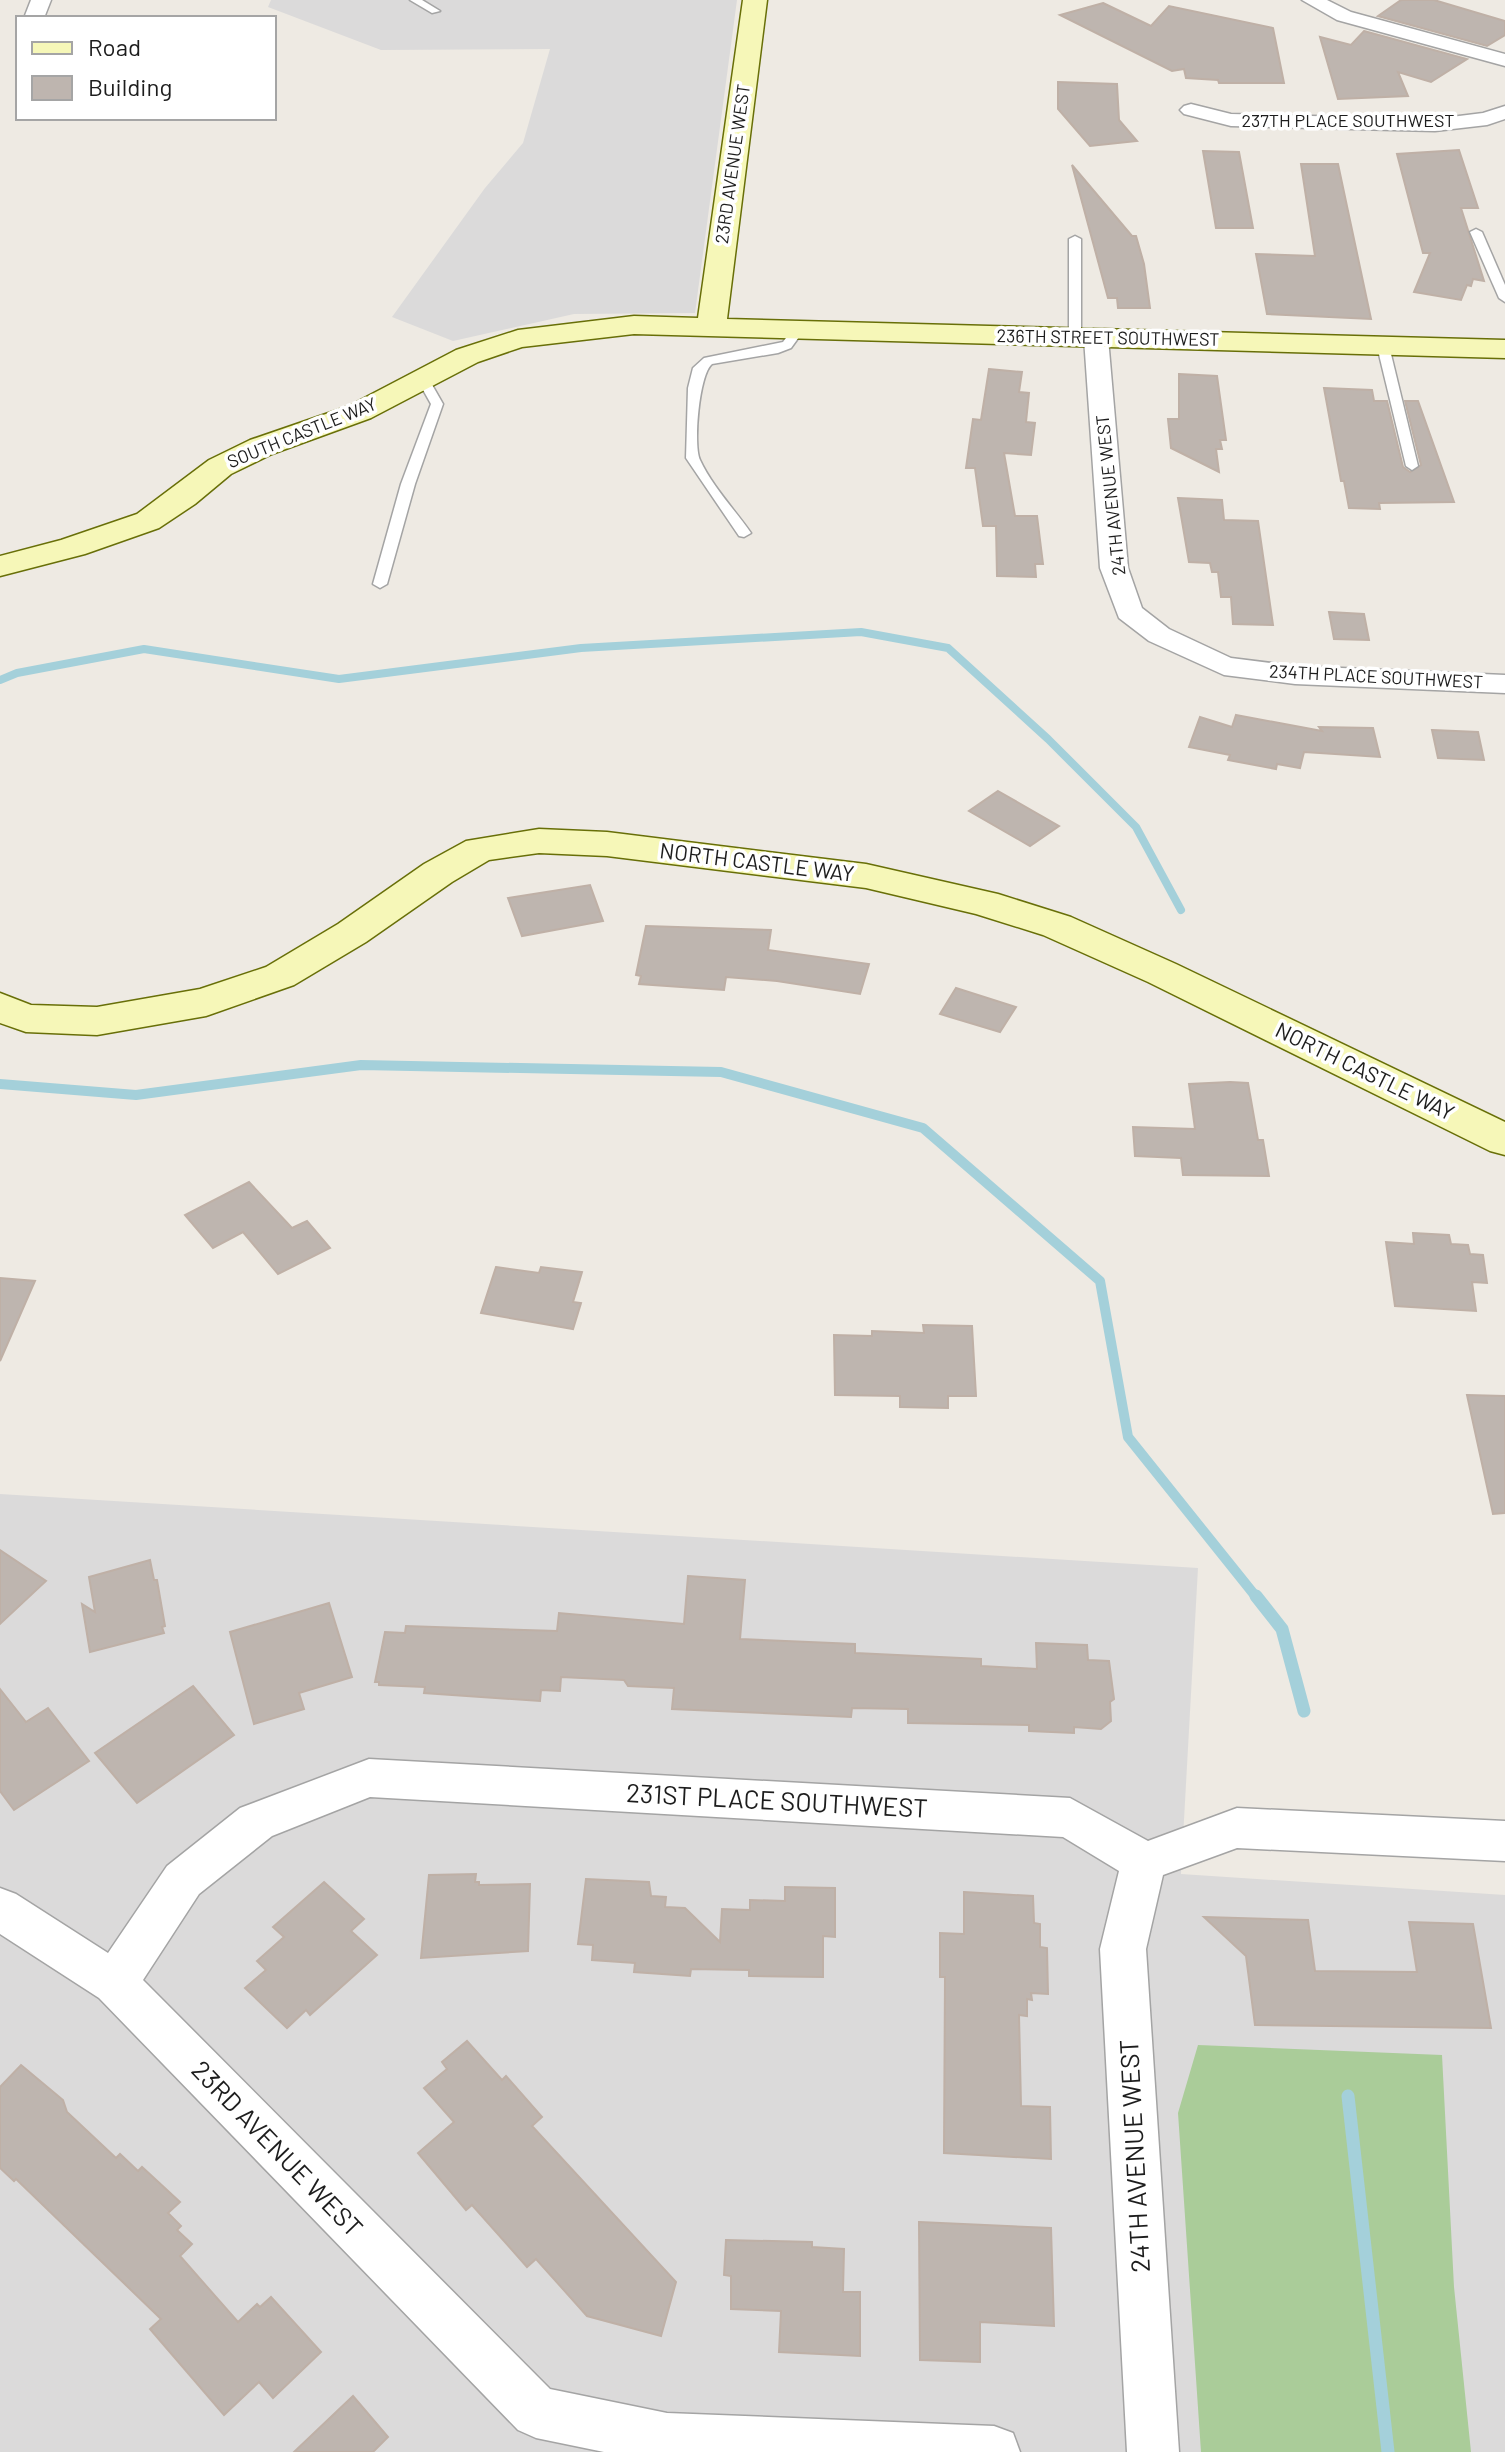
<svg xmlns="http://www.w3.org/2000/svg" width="1505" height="2452" font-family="Barlow,sans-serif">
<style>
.residential{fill:#dbdada}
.forest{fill:#ac9}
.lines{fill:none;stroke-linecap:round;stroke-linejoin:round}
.stream-far2{stroke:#a4d0da;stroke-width:8}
.stream-far1{stroke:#a4d0da;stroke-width:10}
.stream{stroke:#a4d0da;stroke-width:13}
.building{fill:#beb5af;stroke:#bfb0a6;stroke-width:2}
.lane-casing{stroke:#a4a4a4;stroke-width:3}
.street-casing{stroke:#a4a4a4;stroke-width:3}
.secondary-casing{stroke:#686f08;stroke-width:3}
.lane{fill:#fff;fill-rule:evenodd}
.street{fill:#fff;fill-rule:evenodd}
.secondary{fill:#f6f7b8;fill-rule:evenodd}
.labels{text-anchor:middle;stroke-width:7;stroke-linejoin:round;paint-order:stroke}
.far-street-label{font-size:18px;fill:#1d1d1d;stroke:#fff}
.street-label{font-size:22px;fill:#1d1d1d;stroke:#fff}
.near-street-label{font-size:26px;fill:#1d1d1d;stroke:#fff}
</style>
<rect width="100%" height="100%" fill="#eeeae3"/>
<g class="residential">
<path d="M271 0H737L695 313 574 314 453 341 392 317 485 188 523 143 550 49 381 50 268 7Z"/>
<path d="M0 1494 1198 1568 1181 1874 1505 1895V2452H0Z"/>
</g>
<path class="forest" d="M1198 2045 1442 2055 1454 2287 1471 2452H1201L1178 2113Z"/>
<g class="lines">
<path class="stream-far2" d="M0 680 17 673 144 649 339 679 581 648 861 632 948 648 1048 739 1136 827 1181 910"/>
<path class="stream-far1" d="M0 1084 136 1095 361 1065 721 1072 923 1128 1100 1281 1128 1437 1257 1598"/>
<g class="stream">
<path d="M1256 1596 1282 1629 1304 1711"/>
<path d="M1348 2096 1388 2452"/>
</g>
</g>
<g class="building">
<path d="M1401 0H1434L1505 21V35L1487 46 1378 16Z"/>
<path d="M1103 3 1151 26 1169 6 1273 28 1284 83H1219L1218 80 1186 78 1184 69 1172 71 1060 15Z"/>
<path d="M1364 31 1467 59 1431 82 1398 72 1408 96 1338 99 1320 37 1351 45Z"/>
<path d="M1058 82 1117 84 1119 120 1137 141 1090 146 1058 109Z"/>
<path d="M1459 150 1478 208H1461L1484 281 1473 279 1471 286 1467 285 1461 300 1414 292 1430 253H1423L1397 154Z"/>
<path d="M1203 151 1239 152 1253 228H1216Z"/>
<path d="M1301 164H1338L1371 319 1267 314 1256 254 1315 256Z"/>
<path d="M1072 165 1132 236H1136L1144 264 1150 308H1118L1117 298H1108Z"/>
<path d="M989 369 1022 372 1019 392 1029 393 1026 422 1035 423 1031 455 1004 453 1015 516H1037L1043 564H1035L1036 577 997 576 996 526H983L975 468H966L973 419 981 420Z"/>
<path d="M1179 374 1217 376 1226 440H1220L1222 449H1216L1219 472 1171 448 1168 419H1179Z"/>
<path d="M1324 388 1372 390 1374 401H1387L1403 467 1410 472 1421 465 1405 401H1418L1454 502 1379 503 1380 509 1349 508 1344 481H1341Z"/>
<path d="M1178 498 1222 500 1224 520 1258 521 1273 625 1233 624 1231 597H1221L1218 572H1212L1210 563 1189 562Z"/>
<path d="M1329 612 1364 614 1369 640 1334 639Z"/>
<path d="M1236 715 1322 731 1319 727 1373 728 1380 757 1304 752 1300 768 1277 764 1276 769 1228 760 1230 755 1189 747 1200 717 1232 727Z"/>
<path d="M1432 730 1478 732 1484 760 1438 758Z"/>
<path d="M998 791 1059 826 1030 846 969 811Z"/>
<path d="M590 885 603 921 522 936 508 898Z"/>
<path d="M646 926 771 930 768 950 869 964 860 994 777 981 726 977 724 990 639 984 641 976 636 975Z"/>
<path d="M956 988 1016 1007 1000 1032 940 1014Z"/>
<path d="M1230 1082 1248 1083 1258 1140H1263L1269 1176 1183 1175 1181 1158 1135 1156 1133 1127 1195 1129 1189 1084Z"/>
<path d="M249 1182 292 1228 307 1221 330 1248 278 1274 243 1232 213 1248 185 1215Z"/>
<path d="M1413 1233 1449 1235 1451 1244 1468 1245 1470 1254 1483 1255 1487 1283 1472 1282 1476 1311 1395 1306 1386 1242 1414 1244Z"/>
<path d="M496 1267 539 1273 541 1267 582 1272 573 1302 581 1303 573 1329 481 1313Z"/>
<path d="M0 1278 35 1281 0 1361Z"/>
<path d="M923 1325 972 1326 976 1396H948V1408L900 1407V1396L835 1395 834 1335 872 1336V1331L924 1333Z"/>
<path d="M1467 1395 1505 1396V1513L1493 1514Z"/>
<path d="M0 1550 46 1581 0 1624Z"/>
<path d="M150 1560 154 1580H157L165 1626 162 1627 164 1633 90 1652 82 1604 95 1612 89 1577Z"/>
<path d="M688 1576 745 1580 740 1639 855 1644V1653L981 1659V1666L1037 1669 1036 1643 1087 1645 1088 1660 1109 1661 1114 1699 1110 1702 1111 1721 1101 1729 1074 1727V1733L1029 1731V1725L908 1723V1709L852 1708 851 1717 672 1709 674 1688 628 1686 624 1680 561 1677 560 1691 541 1690 540 1701 424 1693 425 1687 379 1685V1682H375L385 1632 405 1633 406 1626 557 1631 559 1613 684 1624Z"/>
<path d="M329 1603 352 1677 299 1693 304 1709 254 1724 230 1632Z"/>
<path d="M193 1686 234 1735 137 1803 95 1753Z"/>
<path d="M0 1689 26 1722 48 1708 89 1761 14 1810 0 1791Z"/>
<path d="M476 1874 475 1882H479V1885L530 1884 528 1951 421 1958 429 1875Z"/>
<path d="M586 1879 649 1882 651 1896 666 1897 665 1907 685 1908 720 1942 722 1909 750 1910V1900L785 1901V1887L835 1888V1937L823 1936V1977L749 1976V1970L691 1969 690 1976 634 1972 635 1963 592 1960 593 1945 578 1944Z"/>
<path d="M324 1882 364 1919 351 1931 377 1955 310 2015 306 2010 287 2028 245 1988 266 1970 257 1961 284 1937 273 1927Z"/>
<path d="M964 1892 1033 1896 1034 1923 1040 1924V1947L1047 1948 1048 1994 1031 1993 1032 2000 1027 1999V2016L1019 2015 1021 2106 1050 2107 1051 2159 944 2153 945 1977H940V1933L964 1934Z"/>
<path d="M1204 1917 1308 1920 1315 1971 1417 1972 1409 1922 1473 1924 1491 2028 1255 2025 1246 1956Z"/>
<path d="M467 2041 502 2080 506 2076 542 2117 532 2126 676 2282 661 2336 587 2316 536 2259 527 2267 472 2205 466 2210 418 2153 454 2122 424 2088 447 2069 442 2062Z"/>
<path d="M21 2065 63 2100 67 2112 116 2158 120 2154 138 2171 142 2167 180 2202 168 2213 181 2226 177 2230 192 2244 180 2256 238 2322 257 2304 260 2307 271 2297 321 2352 273 2398 259 2382 224 2415 150 2329 161 2319 16 2179 14 2181 0 2168V2087Z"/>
<path d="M919 2222 1051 2228 1054 2326 980 2322V2362L920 2360Z"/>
<path d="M726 2240 812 2242V2247L844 2249 843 2292H860V2356L779 2352 781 2311 731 2309V2276L724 2275Z"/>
<path d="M353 2396 388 2437 373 2452H294Z"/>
</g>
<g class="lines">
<defs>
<g id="lane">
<path d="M410 0H422L440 11 432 13Z"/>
<path d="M1476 229 1482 232 1505 285V302L1499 298 1470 232Z"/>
<path d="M1075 236 1081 239V338L1075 342 1069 338V239Z"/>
<path d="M794 327 804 330 791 348 778 353 712 364C699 374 693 446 700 460 712 486 735 510 751 533L744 537 739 536 686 458 688 388 693 368 704 358 783 342Z"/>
<path d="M1383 342 1389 346 1418 466 1412 470 1406 466 1377 346Z"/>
<path d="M423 375 427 376 443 404 415 484 387 584 380 588 373 584 401 484 431 404 417 379Z"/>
</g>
<g id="street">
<path d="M31 0H51L44 18H24Z"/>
<path d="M1302 0H1327L1351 12 1505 54V66L1337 20Z"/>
<path d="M1191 104 1231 114 1435 119 1483 113 1505 106V119L1487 125 1435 131 1231 126 1184 114 1180 110 1184 106Z"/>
<path d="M1096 331 1105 333 1108 338 1128 568 1142 608 1169 629 1231 658 1295 666 1505 675V693L1295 684 1224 675 1149 641 1119 618 1100 568 1084 338 1087 333Z"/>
<path d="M369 1759 1070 1798 1148 1841 1237 1808 1505 1821V1861L1237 1848 1163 1875 1146 1949 1179 2452H1127L1100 1949 1119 1871 1063 1837 370 1797 272 1836 199 1894 143 1980 550 2389 667 2413 994 2426 1013 2433 1020 2452H604L536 2438 518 2430 99 1998 0 1934V1888L16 1894 108 1953 167 1866 240 1808Z"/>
</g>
<g id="secondary">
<path d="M743 0H767L727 319 1505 340V358L634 334 522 347 478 362 371 418 272 454 231 474 195 504 159 528 85 554 0 576V556L61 540 137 514 209 460 250 440 349 406 456 350 518 330 634 316 698 318Z"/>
<path d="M539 829 607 832 866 864 998 894 1071 917 1176 964 1505 1122V1155L1490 1151 1148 982 1043 935 976 914 866 888 607 856 539 853 489 860 452 882 366 942 294 985 206 1016 97 1035 26 1032 0 1023V993L31 1005 97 1007 200 989 266 967 338 924 424 864 466 841Z"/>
</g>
</defs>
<use href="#lane" class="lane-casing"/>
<use href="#street" class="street-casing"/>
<use href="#secondary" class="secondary-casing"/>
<use href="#lane" class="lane"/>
<use href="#street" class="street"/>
<use href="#secondary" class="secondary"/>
</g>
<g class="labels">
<g class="far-street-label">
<text x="1348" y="127">237TH PLACE SOUTHWEST</text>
<text transform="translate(733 164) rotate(-82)" y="6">23RD AVENUE WEST</text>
<text transform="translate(1108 338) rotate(1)" y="6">236TH STREET SOUTHWEST</text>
<text transform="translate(302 433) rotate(-22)" y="6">SOUTH CASTLE WAY</text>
<text transform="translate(1111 495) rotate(-96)" y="6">24TH AVENUE WEST</text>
<text transform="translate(1376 677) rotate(3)" y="6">234TH PLACE SOUTHWEST</text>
</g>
<g class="street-label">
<text transform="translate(757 862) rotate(7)" y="8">NORTH CASTLE WAY</text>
<text transform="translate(1365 1071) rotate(26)" y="8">NORTH CASTLE WAY</text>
</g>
<g class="near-street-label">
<text transform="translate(777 1801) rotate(3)" y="9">231ST PLACE SOUTHWEST</text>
<text transform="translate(277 2149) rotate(46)" y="9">23RD AVENUE WEST</text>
<text transform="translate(1135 2156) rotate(-93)" y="9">24TH AVENUE WEST</text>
</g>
</g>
<rect x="16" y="16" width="260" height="104" fill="#ffffff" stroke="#a5a5a5" stroke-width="2"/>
<rect x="32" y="42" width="40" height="12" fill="#f6f7b8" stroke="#a5a5a5" stroke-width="2"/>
<text x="88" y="56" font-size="24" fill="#1d1d1d">Road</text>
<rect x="32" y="76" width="40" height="24" fill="#beb5af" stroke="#a5a5a5" stroke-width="2"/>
<text x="88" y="96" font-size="24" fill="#1d1d1d">Building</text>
</svg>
